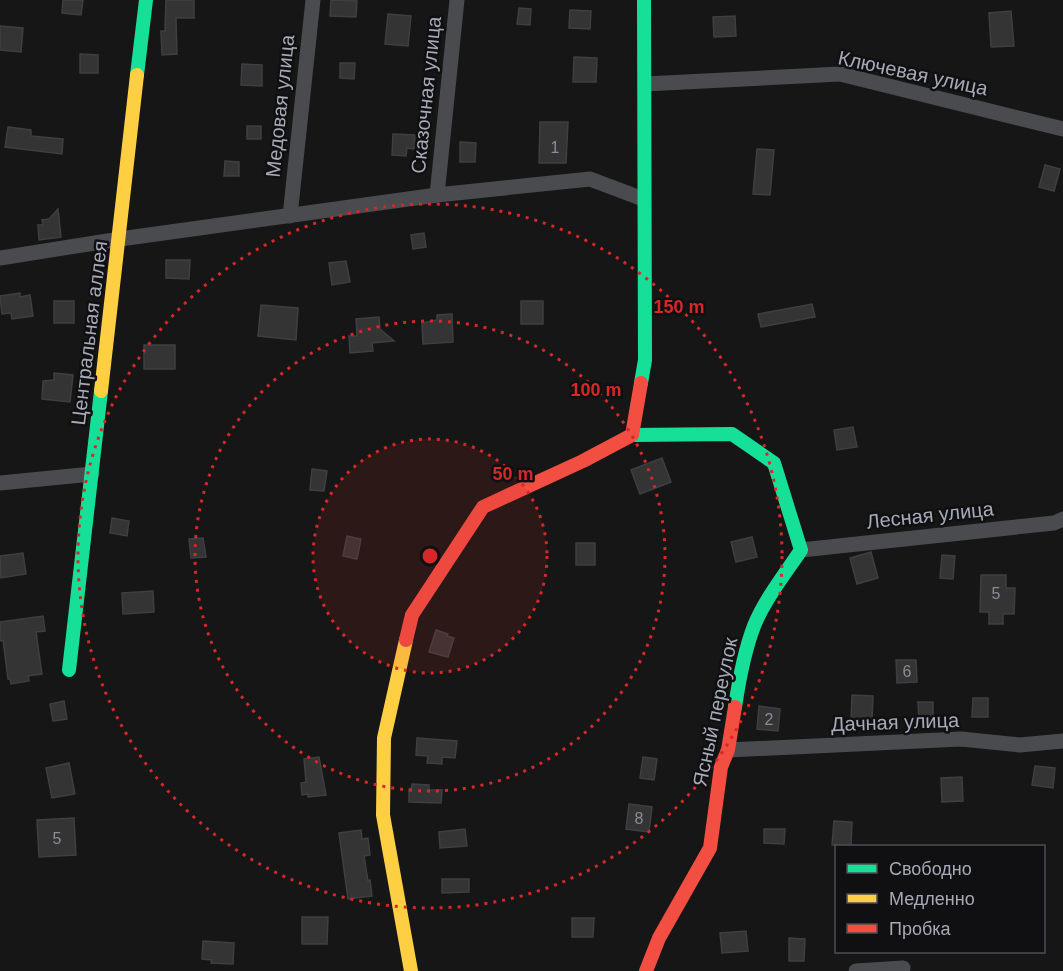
<svg xmlns="http://www.w3.org/2000/svg" width="1063" height="971" font-family="Helvetica,sans-serif">
<style>
.building{fill:#343435;stroke:#3e3f42;stroke-width:1.5}
.lines{fill:none;stroke-linecap:round;stroke-linejoin:round}
.street{stroke:#494b4f;stroke-width:15}
.fast{stroke:#16e098;stroke-width:14}
.slow{stroke:#ffcf43;stroke-width:14}
.jam{stroke:#f24e42;stroke-width:14}
.ring{fill:none;stroke:#d62828;stroke-width:3;stroke-dasharray:3 6}
.labels{text-anchor:middle;stroke-width:5;stroke-linejoin:round;paint-order:stroke}
.number-label{font-size:16px;fill:#8a8c96}
.street-label{font-size:20px;fill:#a6aab7;stroke:#101012}
.centre{fill:#d62828;stroke:#101012;stroke-width:3}
.ring-label{font-size:18px;text-anchor:middle;font-weight:bold;fill:#d62828;stroke:#101012;stroke-width:5;stroke-linejoin:round;paint-order:stroke}
</style>
<rect width="100%" height="100%" fill="#161616"/>
<g class="building">
<path d="M63 0H83L81 15 62 13Z"/>
<path d="M166 0H194V18H176L177 54 162 55 161 31H165Z"/>
<path d="M331 0 357 1 356 17 330 16Z"/>
<path d="M519 8 531 9 530 25 517 24Z"/>
<path d="M570 10 591 11 590 29 569 28Z"/>
<path d="M1011 11 1014 46 991 47 989 13Z"/>
<path d="M388 14 411 16 408 46 385 44Z"/>
<path d="M735 16 736 36 714 37 713 17Z"/>
<path d="M0 26 23 28 21 52 0 50Z"/>
<path d="M80 54 98 55V73H80Z"/>
<path d="M574 57 597 58 596 82H573Z"/>
<path d="M340 63H355L354 79 340 78Z"/>
<path d="M242 64 262 65V86L241 85Z"/>
<path d="M540 122H568L566 163H539Z"/>
<rect x="247" y="126" width="14" height="13"/>
<path d="M8 127 31 130V136L63 139 62 154 5 147Z"/>
<path d="M393 134 415 135 414 149 407 148 406 156 392 155Z"/>
<path d="M460 142 476 143 475 162H460Z"/>
<path d="M757 149 774 150 770 195 753 194Z"/>
<path d="M225 161 239 162V176H224Z"/>
<path d="M1045 165 1060 169 1054 191 1039 187Z"/>
<path d="M58 209 61 237 39 240 38 225H43L42 220 49 219Z"/>
<path d="M424 233 426 247 413 249 411 235Z"/>
<path d="M166 260H190L189 279 166 278Z"/>
<path d="M346 261 350 282 332 285 329 263Z"/>
<path d="M20 293V297L30 295 33 316 12 319 11 313 2 314 0 296Z"/>
<rect x="54" y="301" width="20" height="22"/>
<rect x="521" y="301" width="22" height="23"/>
<path d="M812 304 815 317 761 327 758 314Z"/>
<path d="M261 305 298 308 296 340 258 336Z"/>
<path d="M452 314 453 342 423 344 422 323 437 320V315Z"/>
<path d="M379 317 380 329 394 341 372 343 373 351 350 353 349 336H357L356 319Z"/>
<rect x="144" y="345" width="31" height="24"/>
<path d="M54 373 73 375 70 402 42 399 43 381 54 380Z"/>
<path d="M853 427 857 447 837 450 834 430Z"/>
<path d="M662 458 671 482 640 494 631 470Z"/>
<path d="M312 469 327 471 324 491 310 490Z"/>
<path d="M112 518 129 521 127 536 110 533Z"/>
<path d="M347 536 361 539 357 559 343 556Z"/>
<path d="M752 537 757 557 736 562 731 542Z"/>
<path d="M203 538 206 557 191 558 189 539Z"/>
<rect x="576" y="543" width="19" height="22"/>
<path d="M871 552 878 578 857 584 850 558Z"/>
<path d="M23 553 26 574 1 578 0 556Z"/>
<path d="M942 555 955 556 953 579 940 578Z"/>
<path d="M981 575H1006V588H1015L1014 614H1003V624H989V612H980Z"/>
<path d="M153 591 154 612 123 614 122 593Z"/>
<path d="M43 616 45 631 36 632 42 674 28 676 29 681 11 684 10 679H8L3 640 0 641V622Z"/>
<path d="M436 630 448 634 447 636 454 638 448 657 429 652Z"/>
<path d="M896 660H916L917 682 897 683Z"/>
<path d="M852 695 873 696 872 722 851 721Z"/>
<path d="M973 698H988V717H972Z"/>
<path d="M64 701 67 719 53 721 50 704Z"/>
<path d="M918 702H933V720H919Z"/>
<path d="M759 706 780 709 778 731 757 729Z"/>
<path d="M417 738 457 741 455 758 442 757V764L427 763 428 756 416 755Z"/>
<path d="M319 757 326 795 308 797V794L302 795 301 783 306 782 304 759Z"/>
<path d="M643 757 657 759 654 780 640 778Z"/>
<path d="M69 763 75 794 52 798 46 768Z"/>
<path d="M1035 766 1055 768 1053 788 1032 785Z"/>
<path d="M962 777 963 801 942 802 941 778Z"/>
<path d="M412 784 429 785V790H442L441 803 409 802V789H411Z"/>
<path d="M629 804 652 807 649 832 626 829Z"/>
<path d="M74 818 76 855 39 857 37 820Z"/>
<path d="M834 821 852 822 851 846 832 845Z"/>
<path d="M465 829 467 846 440 848 439 832Z"/>
<path d="M764 829H785L784 844 764 843Z"/>
<path d="M361 830 362 839 368 838 370 855 364 856 368 881 370 880 372 896 348 899 339 833Z"/>
<path d="M442 879H469V892L442 893Z"/>
<path d="M302 917H328L327 944H302Z"/>
<path d="M572 918H594L593 937H572Z"/>
<path d="M746 931 748 951 722 953 720 933Z"/>
<path d="M789 938 805 939 804 961H789Z"/>
<path d="M203 941 234 943 233 964 211 963 212 960 202 959Z"/>
</g>
<g class="lines">
<g class="street">
<path d="M645 84 840 74 1063 129"/>
<path d="M437 195 457 0"/>
<path d="M290 216 313 0"/>
<path d="M0 258 120 239 437 195 590 179 643 199"/>
<path d="M0 483 92 474"/>
<path d="M801 550 1054 523 1063 519"/>
<path d="M728 750 961 739 1020 745 1063 741"/>
<path d="M856 971 903 968"/>
</g>
<g class="fast">
<path d="M137 75 146 0"/>
<path d="M641 383 645 360 644 0"/>
<path d="M632 435 732 434 774 463 801 550C785 574 765 599 754 626 744 652 739 680 735 707"/>
<path d="M69 670 101 391"/>
</g>
<g class="slow">
<path d="M101 391 137 75"/>
<path d="M406 640 384 738 383 815 411 971"/>
</g>
<g class="jam">
<path d="M406 640 412 615 483 507 583 461 632 435 641 383"/>
<path d="M646 971 659 938 710 848 721 767 728 750 735 707"/>
</g>
</g>
<circle cx="430" cy="556" r="117" fill="#d62828" fill-opacity=".12"/>
<g class="ring">
<circle cx="430" cy="556" r="117"/>
<circle cx="430" cy="556" r="235"/>
<circle cx="430" cy="556" r="352"/>
</g>
<g class="labels">
<g class="number-label">
<text x="555" y="153">1</text>
<text x="996" y="599">5</text>
<text x="907" y="677">6</text>
<text x="769" y="725">2</text>
<text x="639" y="824">8</text>
<text x="57" y="844">5</text>
</g>
<g class="street-label">
<text transform="translate(913 73) rotate(12)" y="7">Ключевая улица</text>
<text transform="translate(426 95) rotate(-84)" y="7">Сказочная улица</text>
<text transform="translate(280 106) rotate(-84)" y="7">Медовая улица</text>
<text transform="translate(89 333) rotate(-83)" y="7">Центральная аллея</text>
<text transform="translate(930 515) rotate(-6)" y="7">Лесная улица</text>
<text transform="translate(715 712) rotate(-78)" y="7">Ясный переулок</text>
<text transform="translate(895 722) rotate(-2)" y="7">Дачная улица</text>
</g>
</g>
<circle cx="430" cy="556" r="9" class="centre"/>
<g class="ring-label">
<text x="679" y="313">150 m</text>
<text x="596" y="396">100 m</text>
<text x="513" y="480">50 m</text>
</g>
<rect x="835" y="845" width="210" height="108" fill="#101012" stroke="#4c4e54" stroke-width="1.5"/>
<rect x="847" y="864" width="30" height="9" fill="#16e098" stroke="#4c4e54" stroke-width="1.5"/>
<text x="889" y="875" font-size="18" fill="#a6aab7">Свободно</text>
<rect x="847" y="894" width="30" height="9" fill="#ffcf43" stroke="#4c4e54" stroke-width="1.5"/>
<text x="889" y="905" font-size="18" fill="#a6aab7">Медленно</text>
<rect x="847" y="924" width="30" height="9" fill="#f24e42" stroke="#4c4e54" stroke-width="1.5"/>
<text x="889" y="935" font-size="18" fill="#a6aab7">Пробка</text>
</svg>
